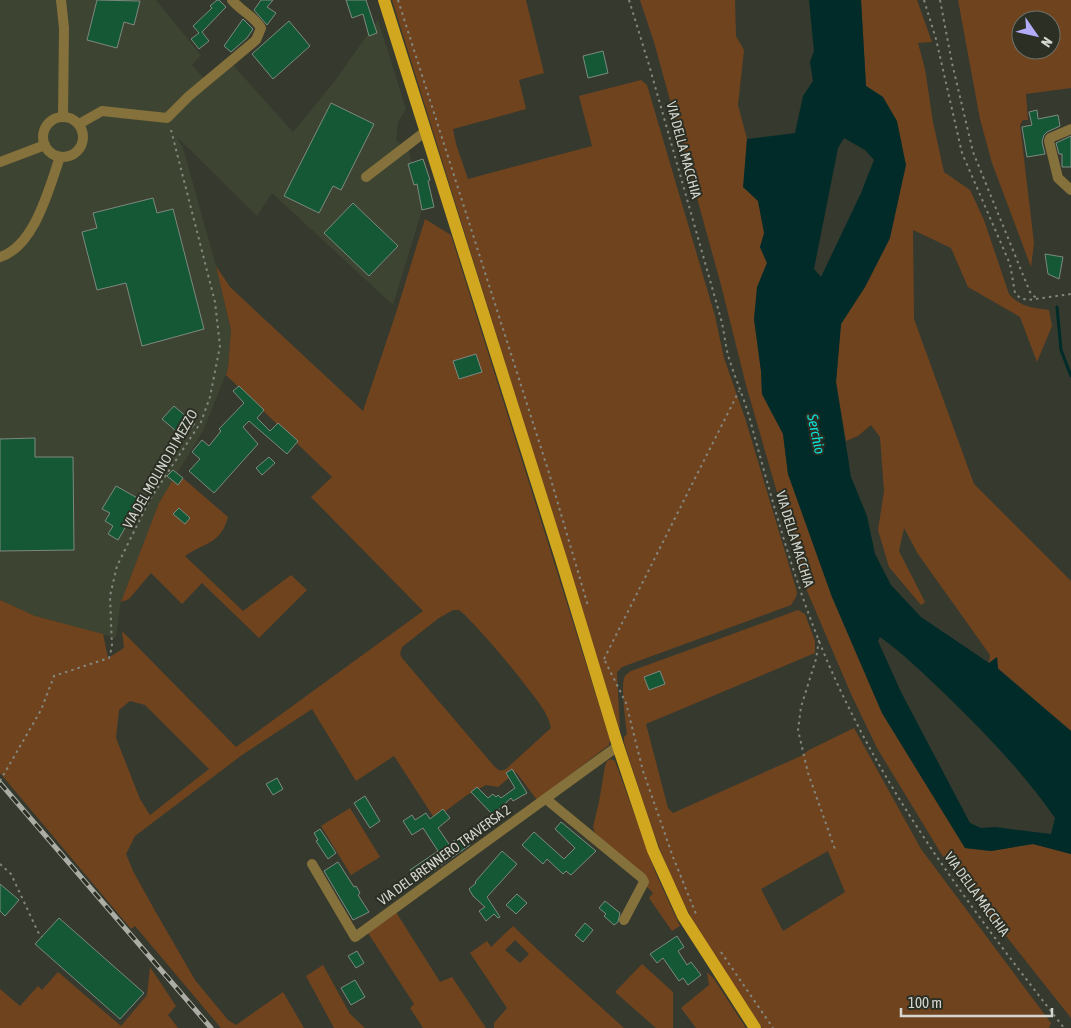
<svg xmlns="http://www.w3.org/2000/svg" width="1071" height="1028" font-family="'Asap Condensed',sans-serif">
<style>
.built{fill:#3e4432}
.green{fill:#70431f;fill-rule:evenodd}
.water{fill:#012b29;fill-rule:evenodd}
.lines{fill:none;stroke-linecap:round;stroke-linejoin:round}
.stream{stroke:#012b29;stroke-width:3}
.building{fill:#145835;stroke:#7d8981}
.path{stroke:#84877e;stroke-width:2;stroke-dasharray:2.5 4;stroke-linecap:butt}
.minor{stroke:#85713b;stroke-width:10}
.major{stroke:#d1a71f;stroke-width:12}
.rail-casing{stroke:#acaea6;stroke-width:5}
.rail{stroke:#2b2f24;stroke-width:3;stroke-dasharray:9;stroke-linecap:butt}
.labels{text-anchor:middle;stroke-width:4;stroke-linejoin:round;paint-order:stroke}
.street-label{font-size:14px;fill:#d4d6cf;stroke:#2b2f24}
.water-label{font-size:15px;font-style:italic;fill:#09e1d6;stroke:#2b2f24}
</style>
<rect width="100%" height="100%" fill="#36392e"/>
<path class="built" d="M0 0H156L201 55 192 65 208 83 232 64 293 132 334 82 378 20 406 109 398 122 396 140 409 151 422 210 393 305 272 193 257 216 177 137 183 148 216 266 231 330 228 369 203 431 159 503 120 605 116 638 35 616 0 600Z"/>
<g class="green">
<path d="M392 0H526L544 73 519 80 526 109 453 129 456 144 468 179 592 146 579 96 641 80 647 85 715 316 724 358 745 418 797 592 796 597 791 605 622 667 617 672 620 731Z"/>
<path d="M640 0H735L736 36 744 50 738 105 747 139 744 187 758 201 765 233 760 247 767 263 761 277 754 319 761 371 762 394 783 434 788 474 832 597 882 713 965 848 991 851 1033 844 1071 854V1018L942 855 877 748 851 694 802 579 746 385 721 285 654 42Z"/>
<path d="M861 0H917L932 42 918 43 925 69 933 122 944 172 970 190 984 220 1009 294C1020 307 1033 308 1049 310L1052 326 1037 362 1020 317 968 287 951 248 913 230 914 319 974 484 1071 581V731L998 668 997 657 989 663 990 655 918 554 904 528 899 551 925 602 921 605 889 567 878 530 884 491 880 437 871 425 858 436 846 441 836 382 841 324 865 287 890 238 883 97 866 86Z"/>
<path d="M958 0H1071V88L1026 94 1028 120H1023L1020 125 1034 243 1031 267 992 163 980 119ZM1021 20H1051V50H1021Z"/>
<path d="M425 219 451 235 610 740 609 745 537 800 516 772 498 787 486 785 467 795 435 819 394 756 356 781 312 709 242 755 135 836 126 854 133 871 154 909 195 980 228 1020 236 1025 283 992 304 1028H221L135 926 131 929 0 773V600L35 616 103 634 108 658 124 648 122 631 236 747 423 611 311 497 332 477 226 375 228 369 231 330 216 266 230 287 363 411 396 313ZM453 610H459L465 615C487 638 507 661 526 686 536 699 548 712 551 728L506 769C500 772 498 770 494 766L402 658 400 654 402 647 439 618ZM130 701 145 705 209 769 150 815 140 799 116 738 119 710Z"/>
<path d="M177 473 228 517C221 544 205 542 185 556L243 611 291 575 307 590 259 638 202 583 182 604 151 573 129 599 121 602 159 503Z"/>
<path d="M798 610 805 614 815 641V653L646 724 668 808 673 813 801 756 809 750 854 728 921 849 1051 1023 1049 1028H762C734 986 704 944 681 898 657 849 641 795 624 743V737L627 734C626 724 620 684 625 676 626 674 629 673 631 671ZM828 851 845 892 783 931 761 889Z"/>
<path d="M611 759 615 761 656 874 680 926 672 931 649 898 653 893 595 833 593 827 599 802 605 766 607 761Z"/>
<path d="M350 808 380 857 351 875 321 826Z"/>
<path d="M396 912 440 982 452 977 486 1028H423L410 1008 414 1004 368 933Z"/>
<path d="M513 926 540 952 624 1028H494V1023L507 1008 470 953 487 941 491 947ZM515 940 529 954 520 963 505 950Z"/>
<path d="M642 964 673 992V1028H656L615 992Z"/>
<path d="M323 965 350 1014 365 1028H334L306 976Z"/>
<path d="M150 967 176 1006 168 1015 178 1028H0V989L20 1006 38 986 42 990 58 972 121 1026 147 995Z"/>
<path d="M707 972 714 979 746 1028H696L681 1008 709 985Z"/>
</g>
<path class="water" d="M809 0H861L866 86 883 97 897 121 906 165 890 238 865 287 841 324 836 382 851 477 867 516 875 554 891 585 921 617 989 663 997 657 998 669 1071 731V854L1033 844 991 851 965 848 882 713 832 597 788 474 783 434 762 394 761 371 754 319 757 287 767 263 760 247 764 233 758 201 743 187 747 139 795 133 803 96 813 81 810 62 814 51ZM844 138 865 150 874 160 861 193 821 277 814 269 838 148ZM880 637C904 654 925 675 946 695 985 733 1024 773 1055 818L1051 834 995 827 981 828 970 823 901 692 878 641Z"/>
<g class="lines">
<path class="stream" d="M1057 307 1061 350 1071 376"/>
</g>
<g class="building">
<path d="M97 0 140 1 134 25 124 22 117 48 87 40Z"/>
<path d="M217 0H219L226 7 202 32 209 41 199 49 191 39 199 33 193 26 212 8 210 6Z"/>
<path d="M261 0H273L267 7 276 13 267 25 254 10Z"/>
<path d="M346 0H366L377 33 369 36 363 14 352 18Z"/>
<path d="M243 19 253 29 247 38 231 52 224 46Z"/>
<path d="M289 21 310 46 273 79 252 54Z"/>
<path d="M603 51 608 73 588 78 583 56Z"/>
<path d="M331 103 374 124 341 190 333 186 319 213 284 196Z"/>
<path d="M1037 110 1038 119 1058 115 1060 126 1047 132 1044 135 1042 142 1045 154 1027 157 1022 127 1032 125 1029 112Z"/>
<path d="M1071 136V167H1062V154H1059L1056 143Z"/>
<path d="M423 159 430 180 428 181 434 207 422 210 417 184 414 185 408 164Z"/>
<path d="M153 198 157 213 173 209 204 329 142 346 126 283 97 290 82 232 97 228 93 213Z"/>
<path d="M353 203 398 246 369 276 324 233Z"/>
<path d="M1045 254 1063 257 1059 279 1048 274Z"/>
<path d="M476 354 482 372 459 379 453 361Z"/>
<path d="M239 386 264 410 257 418 270 431 278 423 298 441 287 454 249 421 243 427 258 444 214 493 189 471 200 459 192 452 202 440 209 446 221 431 219 429 244 403 233 391Z"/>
<path d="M174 406 195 424 183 437 162 419Z"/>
<path d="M35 438V457H73L74 550 0 551V439Z"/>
<path d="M269 457 275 463 262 475 256 468Z"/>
<path d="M173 470 183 478 178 485 167 476Z"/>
<path d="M116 486 141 500 118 540 108 534 113 526 105 521 110 513 102 509Z"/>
<path d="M179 508 190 518 185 524 173 514Z"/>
<path d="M660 671 665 684 649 690 644 677Z"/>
<path d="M512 769 527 793 513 801 511 798 493 815 471 792 477 787 488 798 493 794 496 797 498 795 501 798 515 788 506 773Z"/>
<path d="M277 778 283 789 273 795 266 784Z"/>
<path d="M365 796 380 821 370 828 354 803Z"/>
<path d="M443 809 450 818 438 828 449 844 464 834 470 845 424 877 423 876 420 878 419 875 415 878 410 870 438 851 423 828 412 835 403 821 412 815 415 820 426 813 430 819Z"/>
<path d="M561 822 596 851 571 875 566 871 563 874 547 859 543 864 522 845 534 832 564 859 575 848 555 829Z"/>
<path d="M320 829 336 853 328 859 316 841 318 840 314 833Z"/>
<path d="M502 851 517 864 487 897 500 917 498 918 494 914 486 921 479 911 485 907 473 896 469 889 476 883 475 882Z"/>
<path d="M338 862 354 887 356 886 360 893 358 895 369 912 353 920 324 871Z"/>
<path d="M0 884 19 900 5 916 0 911Z"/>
<path d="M517 894 527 903 516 914 506 905Z"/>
<path d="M605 901 620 913 618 922 614 925 604 916 606 914 599 908Z"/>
<path d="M59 918 144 993 120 1019 35 944Z"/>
<path d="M585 923 593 930 583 942 575 935Z"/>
<path d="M677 936 684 947 678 951 687 965 691 962 701 975 688 985 683 978 679 981 663 958 657 963 650 954Z"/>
<path d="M357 951 364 963 356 968 348 956Z"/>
<path d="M355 980 365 997 351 1005 341 988Z"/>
</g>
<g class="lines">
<g class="path">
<path d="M398 0 549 473 588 606"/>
<path d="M629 0 649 65 721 319C724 331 725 343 728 355 735 379 746 402 752 427 778 522 804 618 848 706 905 823 985 926 1064 1028"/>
<path d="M924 0 936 39 962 153 1010 264 1015 293 1020 298 1028 300 1071 294"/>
<path d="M940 0 952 63 973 152 1030 292 1036 298"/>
<path d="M819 640 816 659 801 707 798 730 808 773 836 852"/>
<path d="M604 659 739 391"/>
<path d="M605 661 626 703 643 771 673 857 696 914"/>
<path d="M0 781 41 710 54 676 109 658 112 647 110 596 117 566 149 501 201 422 210 397 220 346 215 302 170 126"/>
<path d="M0 864 11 874 38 932 42 937"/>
<path d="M721 952 773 1028"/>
</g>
<g class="minor">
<path d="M61 0 64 28 63 116"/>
<circle cx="63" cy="137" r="20"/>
<path d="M79 124 102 111 167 118 189 96 256 40 261 28C254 16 241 11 232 0"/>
<path d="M1071 129 1050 138 1049 141 1058 178 1071 190"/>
<path d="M0 162 45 145"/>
<path d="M366 177 426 131"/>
<path d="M0 257C35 246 49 188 60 157"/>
<path d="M546 799 642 878 644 882 624 920"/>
<path d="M312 864 355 937 618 746"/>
</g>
<path class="major" d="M384 0 561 559 618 746 653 850 683 916 755 1028"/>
<defs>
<path id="rail" d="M0 783 211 1028"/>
</defs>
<use href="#rail" class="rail-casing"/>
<use href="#rail" class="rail"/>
</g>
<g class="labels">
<g class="street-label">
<text transform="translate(684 150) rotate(75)" y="5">VIA DELLA MACCHIA</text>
<text transform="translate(160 469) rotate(-60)" y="5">VIA DEL MOLINO DI MEZZO</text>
<text transform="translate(795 539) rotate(73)" y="5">VIA DELLA MACCHIA</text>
<text transform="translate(444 855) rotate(-36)" y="5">VIA DEL BRENNERO TRAVERSA 2</text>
<text transform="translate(977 894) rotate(54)" y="5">VIA DELLA MACCHIA</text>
</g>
<g class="water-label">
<text transform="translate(816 434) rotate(78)" y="5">Serchio</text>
</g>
</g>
<g transform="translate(1036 35) rotate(124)"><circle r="24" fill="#2b2f24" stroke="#6f7268"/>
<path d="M0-4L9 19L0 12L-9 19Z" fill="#b3adf9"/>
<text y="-8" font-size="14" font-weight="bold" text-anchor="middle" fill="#d4d6cf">N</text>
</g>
<path d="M901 1008v8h151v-8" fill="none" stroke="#d4d6cf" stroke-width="2.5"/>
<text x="908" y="1008" font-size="15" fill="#d4d6cf" stroke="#2b2f24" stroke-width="4" paint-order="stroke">100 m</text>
</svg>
